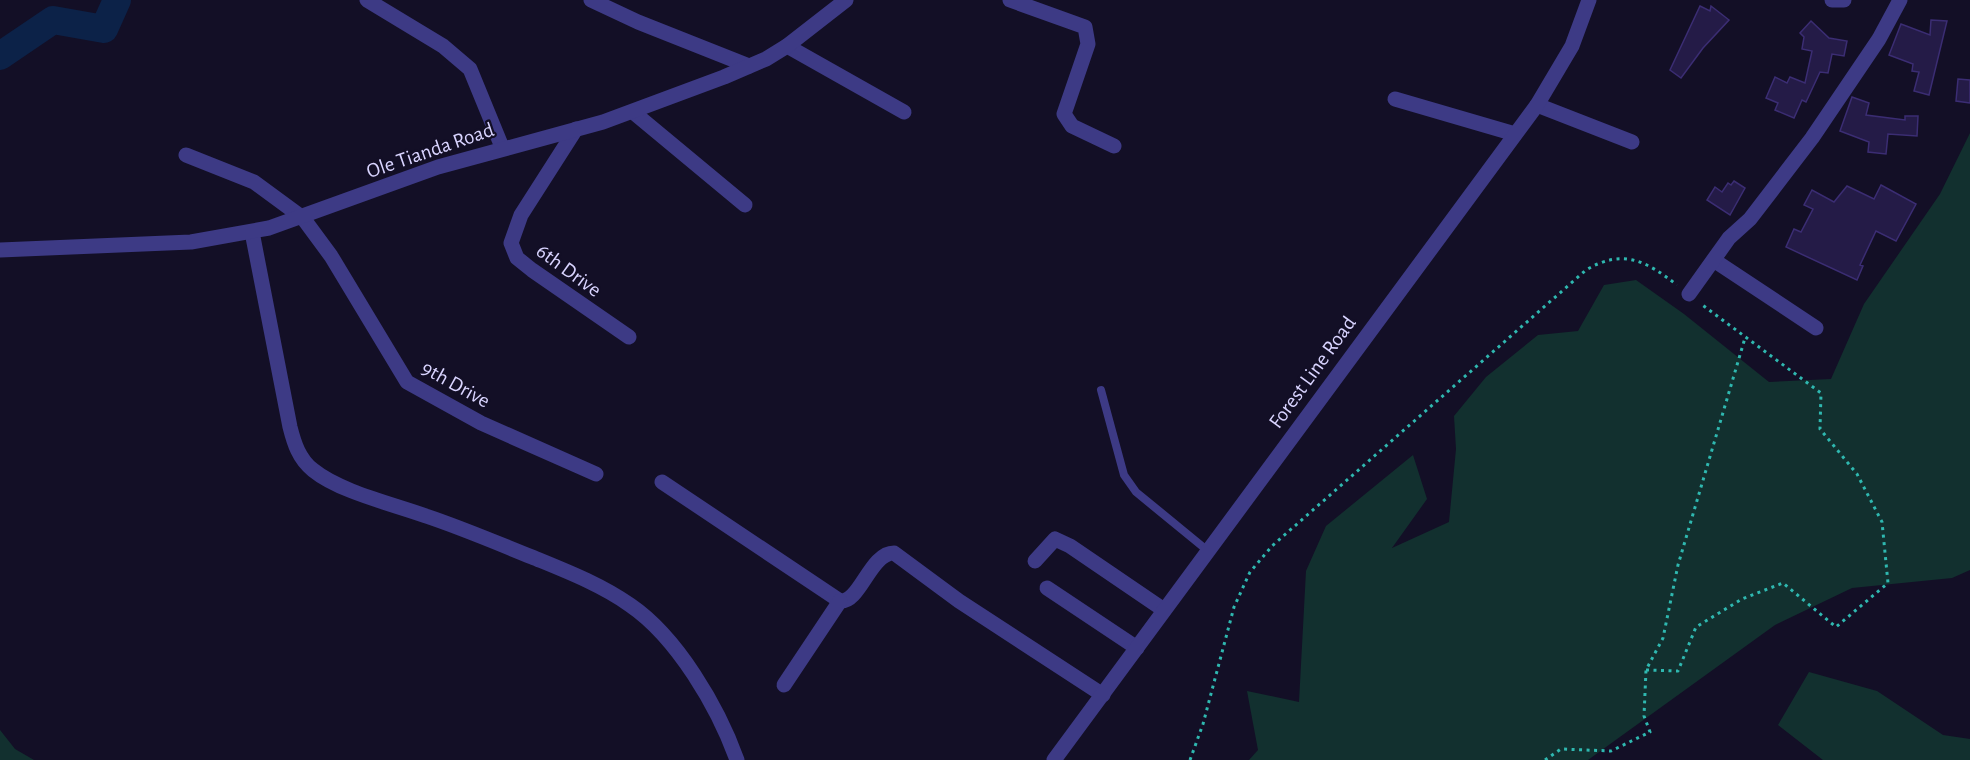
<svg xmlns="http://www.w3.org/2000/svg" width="1970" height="760" font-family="'Alegreya Sans',sans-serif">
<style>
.green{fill:#12302f}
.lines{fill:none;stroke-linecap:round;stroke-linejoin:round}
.river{stroke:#0c2248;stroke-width:28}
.building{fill:#241b47;stroke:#3b2d73;stroke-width:1.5}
.path{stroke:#2fb8b0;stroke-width:3;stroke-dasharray:3 4.5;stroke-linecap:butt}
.lane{stroke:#3d3a85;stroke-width:8}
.street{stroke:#3d3a85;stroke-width:15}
.labels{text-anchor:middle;stroke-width:4.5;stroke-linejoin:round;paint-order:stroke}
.street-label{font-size:21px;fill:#d9d4ff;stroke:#130f26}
</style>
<rect width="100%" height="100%" fill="#130f26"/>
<g class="green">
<path d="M1970 133V570L1952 578 1852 588 1775 625 1588 760H1249L1258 750 1247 691 1299 702 1306 571 1326 526 1413 455 1427 499 1392 548 1449 522 1456 449 1454 416 1486 377 1538 335 1578 331 1604 285 1636 280 1684 314 1769 382 1831 379 1864 304 1940 194Z"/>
<path d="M1809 672 1877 691 1943 735 1970 739V760H1823L1778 725Z"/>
<path d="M0 730 15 749 34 760H0Z"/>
</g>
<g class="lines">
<path class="river" d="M0 56 53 20 104 29 117 0"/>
</g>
<g class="building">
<path d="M1700 6 1710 11 1711 6 1729 20 1703 48 1681 78 1670 70Z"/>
<path d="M1931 20 1947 21 1929 95 1914 91 1919 72 1912 71 1913 64 1889 55 1901 24 1930 35Z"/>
<path d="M1811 21 1829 38 1847 41 1844 56 1832 54 1828 73 1820 72 1806 102 1802 100 1794 118 1775 110 1778 103 1766 98 1775 77 1787 83 1790 77 1805 83 1812 51 1802 49 1804 37 1800 33Z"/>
<path d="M1958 79 1970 80V103L1956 101Z"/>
<path d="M1852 97 1869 103 1866 115 1905 120V116H1918L1917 136 1888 134 1886 154 1868 152 1869 142 1840 131Z"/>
<path d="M1734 181 1745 188 1730 215 1707 200 1715 187 1722 192 1728 183 1731 185Z"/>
<path d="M1881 185 1916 204 1896 241 1876 231 1860 265 1863 266 1857 280 1786 247 1794 229 1801 232 1813 209 1804 205 1812 190 1834 202 1847 186 1874 199Z"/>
</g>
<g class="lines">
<g class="path">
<path d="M1646 670 1678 671 1696 627 1742 599 1783 583 1836 627 1888 583 1882 522 1857 474 1820 429 1821 393 1701 304"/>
<path d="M1190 760 1203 724 1234 607 1250 572 1272 546 1586 270C1623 248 1646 261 1677 285"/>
<path d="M1545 760 1561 749 1611 751 1650 732 1644 716 1646 670 1663 638 1678 565 1745 338"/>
</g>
<path class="lane" d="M1101 390 1124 475 1136 492 1208 551"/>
<g class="street">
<path d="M367 0 443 46 470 69 502 147"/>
<path d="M591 0 638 22 749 66"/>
<path d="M1010 0 1085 27 1088 44 1064 114 1072 126 1114 146"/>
<path d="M1832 0H1844"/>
<path d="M787 46 904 112"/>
<path d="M1395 99 1515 134"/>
<path d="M1537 105 1632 142"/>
<path d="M633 112 745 205"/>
<path d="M576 129 521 215 511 243 517 258 532 270 629 337"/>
<path d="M186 155 254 182 303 218 331 256 407 382 481 423 596 474"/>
<path d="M252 232 290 427C294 443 299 459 313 470 340 492 393 504 426 516 462 528 497 543 532 557 566 571 600 584 630 605 677 637 718 707 737 760"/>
<path d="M0 250 191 242 269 228 438 167 603 122 724 77 766 59 787 46 846 0"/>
<path d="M1715 261 1816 328"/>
<path d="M1689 294 1729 238 1750 219 1812 138 1879 39 1900 0"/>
<path d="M662 482 840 601C860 603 870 553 894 553L959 601 1103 695"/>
<path d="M1035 561 1055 539 1070 546 1164 610"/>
<path d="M1047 588 1137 648"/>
<path d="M784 685 840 601"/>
<path d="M1054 760 1537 105 1572 46 1589 0"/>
</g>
</g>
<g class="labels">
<g class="street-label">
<text transform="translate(430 150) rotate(-19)" y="7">Ole Tianda Road</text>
<text transform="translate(569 270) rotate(36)" y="7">6th Drive</text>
<text transform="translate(1312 372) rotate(-54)" y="7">Forest Line Road</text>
<text transform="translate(456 384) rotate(29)" y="7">9th Drive</text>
</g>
</g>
</svg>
